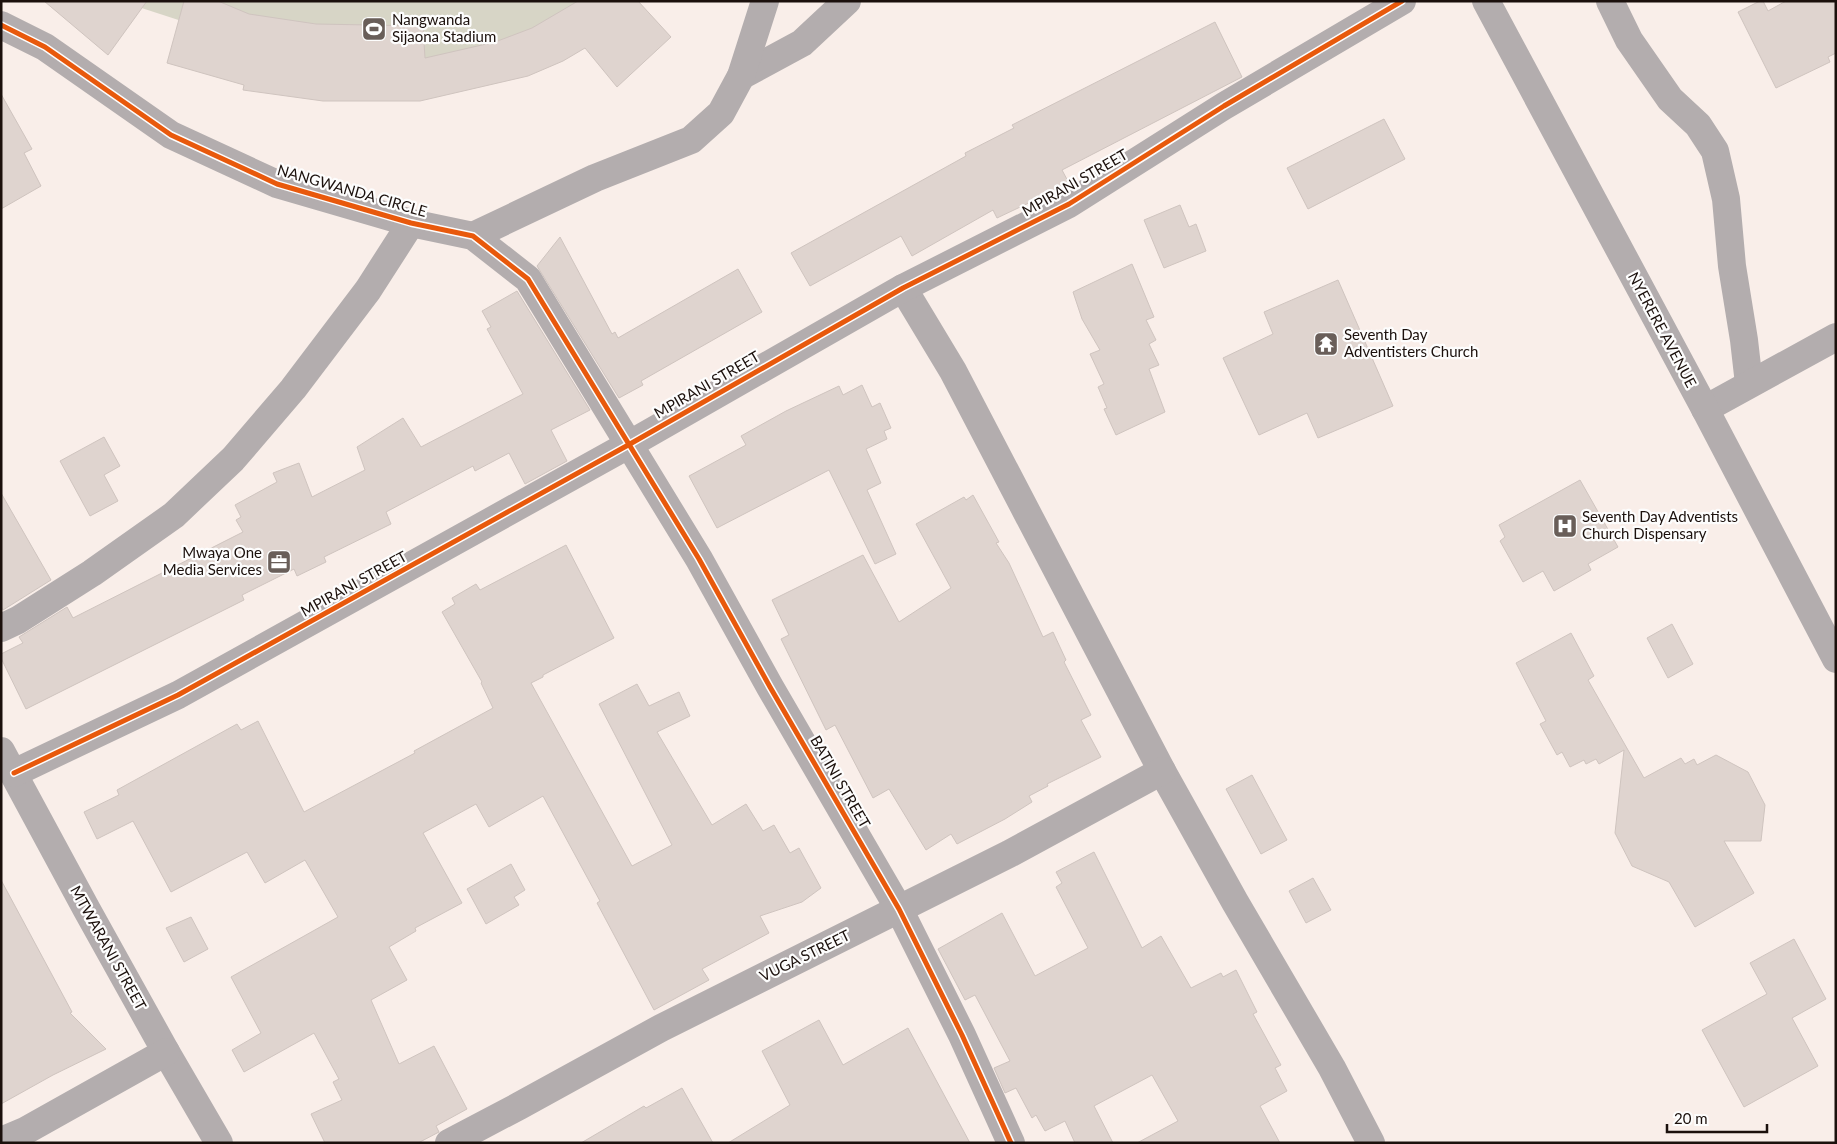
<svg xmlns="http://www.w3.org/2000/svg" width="1837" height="1144" font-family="Lato,sans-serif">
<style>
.green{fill:#d7d5c6}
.building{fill:#dfd4cf;stroke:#cfc4bf}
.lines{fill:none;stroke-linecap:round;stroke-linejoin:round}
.minor{stroke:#b3adae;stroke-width:28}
.tertiary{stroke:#b3adae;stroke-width:28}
.cycleway-casing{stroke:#fdfdfd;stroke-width:8}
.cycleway{stroke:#e8590c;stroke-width:5}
.labels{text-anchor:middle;stroke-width:4.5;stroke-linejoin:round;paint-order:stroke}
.poi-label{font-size:15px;fill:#1b100c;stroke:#fdfdfd;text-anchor:start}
.street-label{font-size:15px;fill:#1b100c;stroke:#fdfdfd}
</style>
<rect width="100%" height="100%" fill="#f9eee9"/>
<path class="green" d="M120 1H599L500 43 409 62 237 39Z"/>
<g class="building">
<path d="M44 1H147L108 55Z"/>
<path d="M184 1H218L249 14 316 24 423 26 425 58 495 42 532 28 578 1H638L671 37 617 87 585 48 563 61 528 76 420 101H323L243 90 244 85 167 63Z"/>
<path d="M1760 1H1763L1768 11 1786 1H1836V53L1828 57 1830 62 1776 88 1738 12Z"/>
<path d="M1215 22 1242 77 1062 170 1070 185 1036 203 1035 200 997 218 993 210 912 256 901 236 810 286 791 253 966 156 965 153 1014 128 1012 125Z"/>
<path d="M1 94 32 149 24 153 41 186 1 209Z"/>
<path d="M1384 119 1405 159 1308 209 1287 168Z"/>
<path d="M1180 205 1189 227 1196 224 1206 251 1164 268 1144 220Z"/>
<path d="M560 237 612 334 615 332 618 338 738 269 762 312 641 381 643 385 619 398 537 266Z"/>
<path d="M1132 264 1154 317 1146 320 1156 340 1149 344 1159 365 1149 369 1165 412 1116 435 1104 409 1107 408 1098 387 1104 384 1090 354 1100 350 1082 319 1073 292Z"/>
<path d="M1338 280 1393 406 1318 438 1307 413 1259 435 1223 358 1273 334 1264 312Z"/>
<path d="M517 291 590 410 551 430 567 461 525 484 509 453 475 471 473 466 386 512 391 524 324 557 326 562 297 576 294 569 242 595 244 600 26 709 1 658V654L23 643 19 637 67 607 73 618 243 532 236 520 241 517 235 505 277 482 273 473 299 463 312 497 365 470 357 447 403 418 421 447 523 394 487 329 491 327 482 311Z"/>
<path d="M862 385 872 407 880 403 891 428 884 431 887 439 866 449 881 483 867 490 896 554 875 564 829 470 717 528 689 476 746 445 741 436 786 411 839 386 843 395Z"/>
<path d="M104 437 120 466 104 475 118 501 90 516 60 461Z"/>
<path d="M1580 480 1618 547 1588 564 1591 570 1554 591 1543 571 1523 582 1500 541 1505 537 1499 525Z"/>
<path d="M1 493 51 580 3 610 1 606Z"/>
<path d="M973 495 999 542 996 543 1009 563 1043 637 1053 632 1066 660 1064 662 1091 715 1081 720 1101 757 1047 784 1048 786 1029 796 1032 802 1005 819 957 844 951 834 926 850 889 789 873 798 835 725 826 730 781 639 789 635 772 600 863 555 899 622 951 588 916 524 964 497 966 500Z"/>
<path d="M566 545 614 638 543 675V677L531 683 632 866 672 845 599 704 637 684 649 706 679 692 690 716 657 732 712 825 746 804 763 831 774 825 790 853 799 848 821 888 802 902 760 916 769 933 702 969 709 980 654 1010 597 903 600 901 543 796 489 827 476 804 423 833 462 903 415 928 416 931 389 947 407 980 371 1000 399 1064 434 1046 467 1109 436 1126 439 1132 418 1143H325L311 1114 342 1100 333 1082 339 1079 314 1033 244 1072 232 1050 261 1033 231 977 338 917 305 860 265 883 247 852 171 892 133 821 97 839 84 812 119 795 117 790 237 724 241 730 258 721 304 812 415 753 414 751 493 708 481 683 482 682 442 612 455 604 452 598 476 584 480 590Z"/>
<path d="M1672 624 1693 664 1668 678 1647 638Z"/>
<path d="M1571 633 1594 676 1588 680 1644 778 1681 758 1685 764 1694 759 1697 765 1716 755 1748 772 1765 805 1761 841H1724L1754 893 1695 927 1669 882 1632 866 1615 833 1624 750 1599 764 1596 759 1586 764 1584 760 1570 767 1562 752 1557 755 1540 724 1546 721 1516 663Z"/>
<path d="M1252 775 1287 840 1261 854 1226 789Z"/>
<path d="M1094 852 1142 948 1161 936 1191 988 1221 973 1223 977 1236 970 1257 1012 1253 1014 1281 1065 1275 1068 1287 1091 1260 1106 1280 1143H1137L1178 1121 1152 1075 1094 1106 1113 1143H1075L1065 1121 1045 1131 1036 1115 1032 1118 1016 1088 1005 1093 994 1068 1010 1061 975 995 965 1000 938 949 1002 913 1035 976 1088 948 1056 887 1062 883 1056 872Z"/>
<path d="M511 864 525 890 514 897 519 905 486 924 467 889Z"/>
<path d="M1313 878 1331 910 1306 923 1289 891Z"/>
<path d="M1 880 72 1012 70 1013 106 1049 53 1075 1 1104Z"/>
<path d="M191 917 208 949 184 962 166 928Z"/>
<path d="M1794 939 1826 999 1792 1018 1818 1066 1744 1107 1702 1030 1767 994 1750 963Z"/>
<path d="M819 1020 843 1065 908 1028 970 1143H728L790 1105 762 1051Z"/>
<path d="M682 1088 713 1143H581L644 1106 646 1108Z"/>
</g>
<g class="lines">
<g class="minor">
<path d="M1610 1 1629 40 1670 99 1698 125 1715 151 1726 199 1732 266 1744 340 1749 384"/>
<path d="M1 25 45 47 171 135 277 184 411 223 473 236 528 279 699 559 770 687 899 909 962 1035 1011 1143"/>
<path d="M741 76 802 43 847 1"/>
<path d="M473 236 595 178 691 140 721 113 741 76 765 1"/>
<path d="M903 288 953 371 1162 771 1235 902 1332 1068 1371 1143"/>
<path d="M1705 409 1836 337"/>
<path d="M1 628 18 620 92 573 174 515 233 459 293 389 368 290 411 223"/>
<path d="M1 751 87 910 166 1052 219 1143"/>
<path d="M14 773 178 695 630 444 903 288 1069 204 1224 106 1402 1"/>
<path d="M1 1141 25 1131 166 1052"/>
<path d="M449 1143 519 1106 661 1028 1009 854 1162 771"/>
</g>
<path class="tertiary" d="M1486 1 1705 409 1836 659"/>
<defs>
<g id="cycleway">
<path d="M1 25 45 47 171 135 277 184 411 223 473 236 528 279 699 559 770 687 899 909 962 1035 1011 1143"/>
<path d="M14 773 178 695 630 444 903 288 1069 204 1224 106 1402 1"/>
</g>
</defs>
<use href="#cycleway" class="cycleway-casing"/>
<use href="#cycleway" class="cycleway"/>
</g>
<defs>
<symbol id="stadium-square" viewBox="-11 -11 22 22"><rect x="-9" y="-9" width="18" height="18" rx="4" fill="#695e59" stroke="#fdfdfd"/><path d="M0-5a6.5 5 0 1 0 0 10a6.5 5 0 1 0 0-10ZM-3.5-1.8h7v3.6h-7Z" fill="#fff"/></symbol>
<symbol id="temple-square" viewBox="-11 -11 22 22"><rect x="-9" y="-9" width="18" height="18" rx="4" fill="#695e59" stroke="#fdfdfd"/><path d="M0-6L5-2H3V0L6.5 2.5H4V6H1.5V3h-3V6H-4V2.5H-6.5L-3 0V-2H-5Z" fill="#fff"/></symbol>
<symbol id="hospital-square" viewBox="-11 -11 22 22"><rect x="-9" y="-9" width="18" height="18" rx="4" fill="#695e59" stroke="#fdfdfd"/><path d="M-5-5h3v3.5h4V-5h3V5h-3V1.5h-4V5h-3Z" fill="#fff"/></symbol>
<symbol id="office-square" viewBox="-11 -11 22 22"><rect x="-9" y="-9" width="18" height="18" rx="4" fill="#695e59" stroke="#fdfdfd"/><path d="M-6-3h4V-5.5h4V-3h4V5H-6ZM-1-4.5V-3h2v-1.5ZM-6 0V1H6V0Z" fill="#fff"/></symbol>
</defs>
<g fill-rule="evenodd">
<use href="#stadium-square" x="360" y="15" width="28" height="28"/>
<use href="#temple-square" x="1312" y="330" width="28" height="28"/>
<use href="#hospital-square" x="1551" y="512" width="28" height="28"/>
<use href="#office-square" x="265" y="548" width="28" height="28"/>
</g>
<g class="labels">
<g class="poi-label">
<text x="392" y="25">Nangwanda<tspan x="392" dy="17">Sijaona Stadium</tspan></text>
<text x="1344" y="340">Seventh Day<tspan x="1344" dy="17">Adventisters Church</tspan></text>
<text x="1582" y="522">Seventh Day Adventists<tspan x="1582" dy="17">Church Dispensary</tspan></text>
<text x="262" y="558" text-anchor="end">Mwaya One<tspan x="262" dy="17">Media Services</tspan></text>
</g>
<g class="street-label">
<text transform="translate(1075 183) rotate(-30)" y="5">MPIRANI STREET</text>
<text transform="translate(352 191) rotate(16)" y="5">NANGWANDA CIRCLE</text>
<text transform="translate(1662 330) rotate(62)" y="5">NYERERE AVENUE</text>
<text transform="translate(707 385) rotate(-30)" y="5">MPIRANI STREET</text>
<text transform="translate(354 584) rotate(-29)" y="5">MPIRANI STREET</text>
<text transform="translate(840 782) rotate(60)" y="5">BATINI STREET</text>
<text transform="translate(108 948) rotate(61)" y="5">MTWARANI STREET</text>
<text transform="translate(805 956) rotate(-26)" y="5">VUGA STREET</text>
</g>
</g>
<rect width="1837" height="1144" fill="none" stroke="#1b100c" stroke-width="5"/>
<path d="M1667 1124v8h100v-8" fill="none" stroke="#1b100c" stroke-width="2.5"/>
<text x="1674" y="1124" font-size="15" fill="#1b100c" stroke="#fdfdfd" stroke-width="4" paint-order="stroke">20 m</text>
</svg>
